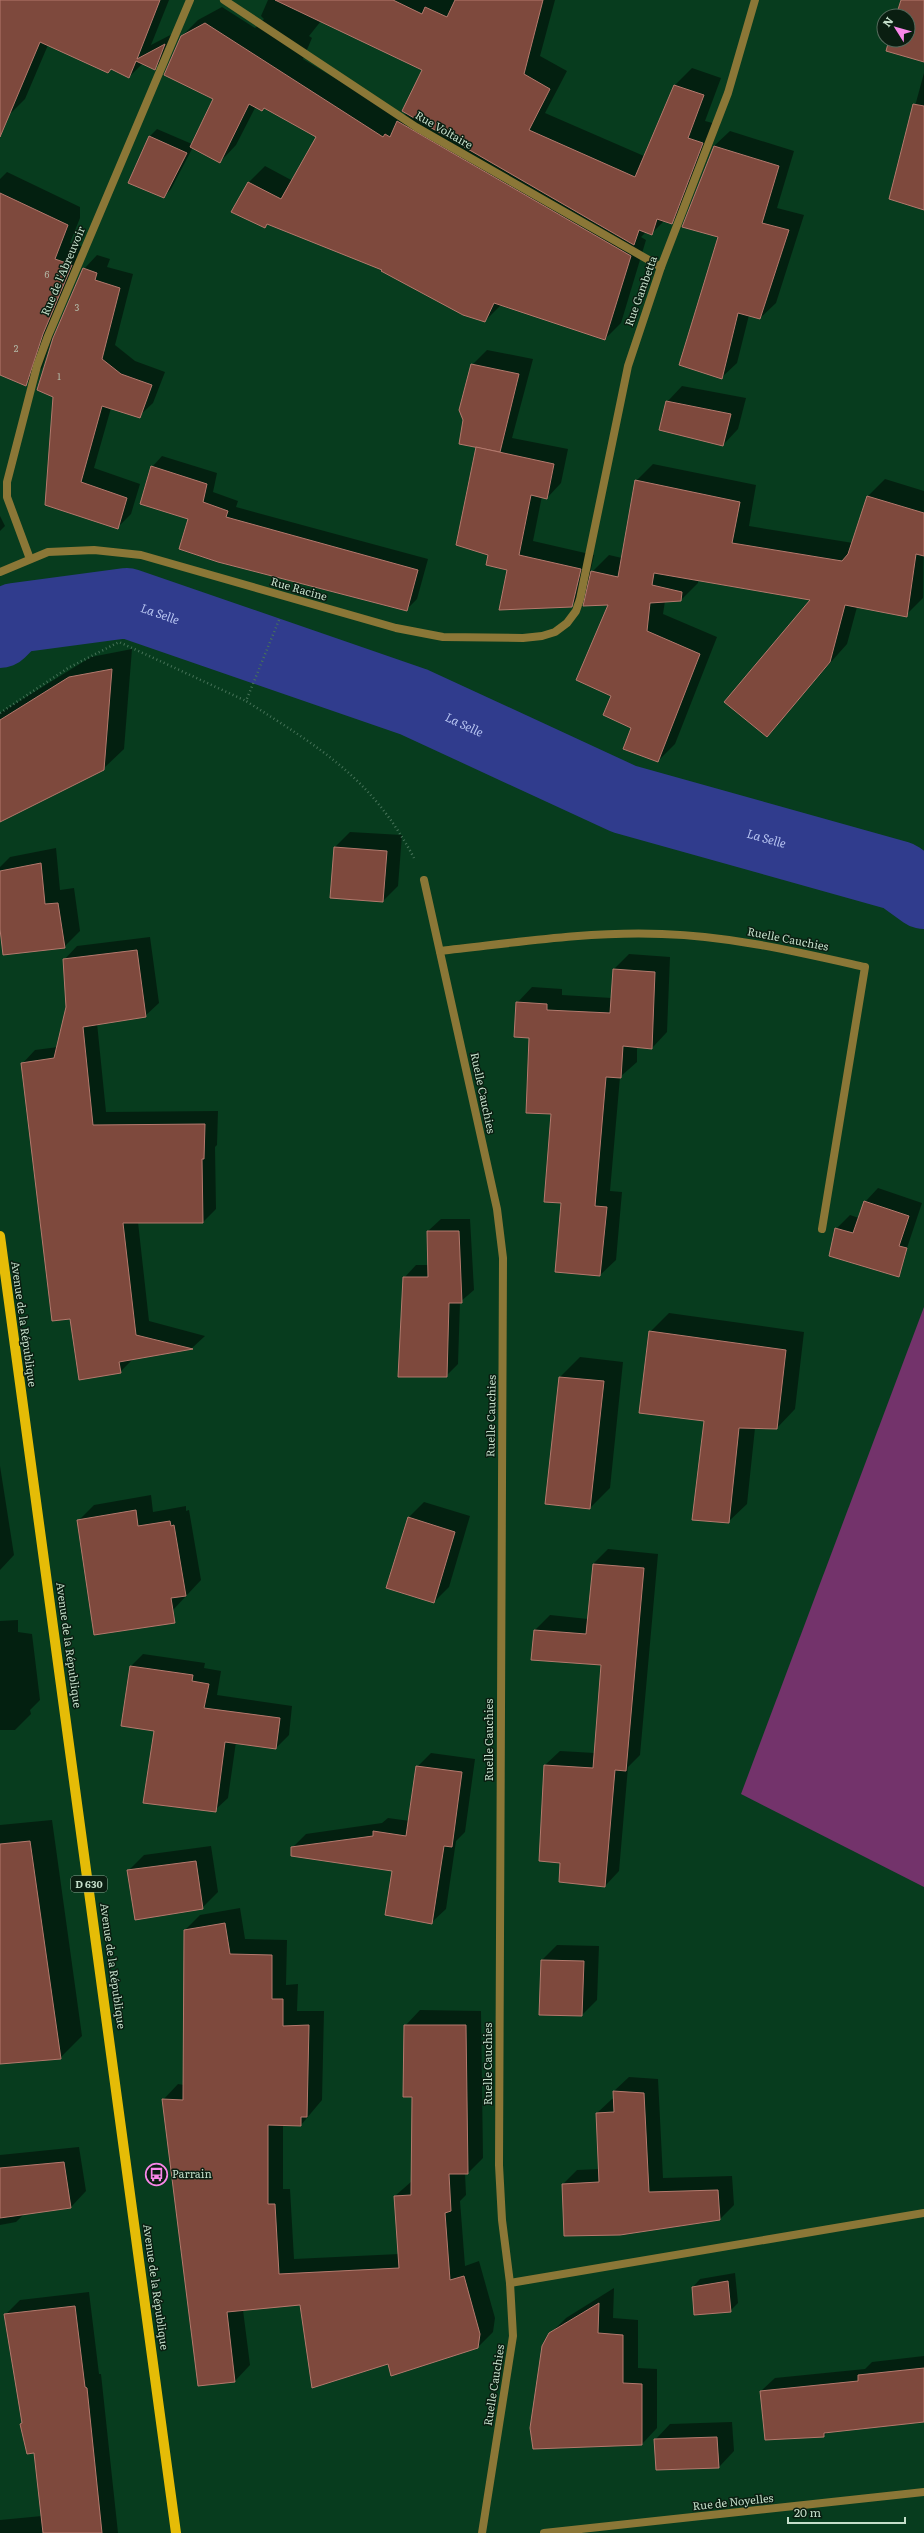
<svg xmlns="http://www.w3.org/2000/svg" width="924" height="2533" font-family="Literata,serif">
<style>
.grass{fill:#73336b}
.shadow{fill:#0007;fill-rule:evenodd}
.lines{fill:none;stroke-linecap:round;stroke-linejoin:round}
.river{stroke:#303c8d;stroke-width:70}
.building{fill:#7e493d;stroke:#b3796d}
.path{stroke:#477359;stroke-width:2.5;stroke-dasharray:1 3;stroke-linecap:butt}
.service{stroke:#8b7737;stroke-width:8}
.minor{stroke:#8b7737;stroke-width:8}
.tertiary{stroke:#8b7737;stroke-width:8}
.primary{stroke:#e5bc07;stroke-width:10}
.labels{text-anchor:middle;stroke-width:3;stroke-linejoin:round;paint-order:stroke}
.number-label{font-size:9px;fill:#b2b8a6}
.shield{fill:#0a1e11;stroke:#8ca492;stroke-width:1}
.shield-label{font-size:10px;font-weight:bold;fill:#c3ddc9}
.street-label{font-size:11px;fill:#c3ddc9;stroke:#0a1e11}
.poi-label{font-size:11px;fill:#c3ddc9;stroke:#0a1e11;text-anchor:start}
.water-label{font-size:12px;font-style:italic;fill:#b7c4f1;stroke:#0a1e11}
</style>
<rect width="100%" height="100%" fill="#073c1e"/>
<path class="grass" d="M924 1307V1887L741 1794Z"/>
<g class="shadow">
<path d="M0 0H169L151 45 180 30 170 53 154 69 143 63 129 77 111 68 48 45 25 99 9 115 0 111Z"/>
<path d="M268 0H555L540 56 567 71 545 113 644 156 675 85 692 68 721 78 705 121 720 125 689 205 671 223 664 221 651 234 646 232 641 237 646 240 621 323 605 339 501 305 485 321 384 269 269 223 265 227 248 183 265 166 293 181 318 137 264 107 256 106 236 145 220 162 193 147 171 189 164 197 149 137 157 129 192 144 214 99 182 36 198 20 222 7 255 28 264 19 261 16ZM321 21 423 70 407 113 401 118 303 59 312 38 309 36Z"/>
<path d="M924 73V209L890 198Z"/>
<path d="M730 131 794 151 777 208 804 215 776 303 760 318 749 315 737 363 721 378 714 146Z"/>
<path d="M7 172 80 207V218L70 243 88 248 59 317 42 368 26 384 0 373V179Z"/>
<path d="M97 255 110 259 107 267 133 274 115 345 135 361 165 372 153 403 139 416 111 408 94 468 140 484 131 514 118 527 46 504 84 269Z"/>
<path d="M487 350 533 359 512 438 568 449 561 483 547 498 542 496 533 541 594 555 590 574 609 555 622 558 636 481 653 464 756 485 749 526 853 543 868 496 885 479 924 491 923 598 906 615 857 607 847 644 766 735 812 599 698 579V583L681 600 665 601 663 614 717 637 675 744 658 761 632 727 612 695 610 604 588 582 586 591 571 606 508 569 489 554 476 448 472 365Z"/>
<path d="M682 386 746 398 738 429 723 445 667 402Z"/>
<path d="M162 456 217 473 213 492 238 501 236 507 428 559 417 599 407 609 189 518 152 467Z"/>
<path d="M0 516 5 526 0 531Z"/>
<path d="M132 649 124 749 103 769 0 821V713L91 657Z"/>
<path d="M350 832 402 835 398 886 383 901 331 897 335 847Z"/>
<path d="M56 848 60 890 74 888 80 931 64 947 0 919V867L10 857Z"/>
<path d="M150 937 159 1003 145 1016 97 1023 106 1112 218 1111 217 1145 215 1147 216 1209 203 1222H138L149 1321 205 1336 192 1348 134 1358 120 1372 71 1318 22 1064 35 1050 58 1047 67 1007 64 960 77 946Z"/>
<path d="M629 954 670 957 667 1032 652 1048 637 1046V1062L620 1077 610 1191 622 1192 616 1260 600 1275 562 1202 552 1113 530 1037 517 1003 532 987 562 989V995L612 998 614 969Z"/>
<path d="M878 1188 922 1203 903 1260 836 1229 850 1215 859 1218 865 1202Z"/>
<path d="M441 1219H470L474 1290 460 1302 458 1364 446 1376 404 1278 416 1265H429L428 1231Z"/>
<path d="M669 1313 804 1332 795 1409 777 1428H755L747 1504 728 1522 705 1420 650 1332Z"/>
<path d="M580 1357 623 1362 610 1488 590 1508 546 1503 560 1377Z"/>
<path d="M0 1466 14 1555 0 1570Z"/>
<path d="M151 1495 153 1512 186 1506V1511L189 1510 201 1580 173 1610 79 1520 94 1505Z"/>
<path d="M424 1502 470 1516 449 1587 434 1602 409 1517Z"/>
<path d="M608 1549 658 1554 640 1755 628 1767 619 1871 605 1886 561 1862 545 1765 560 1751 595 1753 602 1664 532 1659 535 1630 550 1615 588 1619 593 1564Z"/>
<path d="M18 1620V1632L32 1634 40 1700 30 1710 31 1714 15 1730H0V1621Z"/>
<path d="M143 1654 205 1663 204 1668 221 1671 217 1695 292 1706 289 1735 276 1748 236 1742 228 1798 215 1810 156 1730 131 1666Z"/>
<path d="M431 1753 475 1759 465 1832 456 1841 446 1909 432 1922 393 1870 292 1848 306 1834 382 1823 388 1818 410 1821 417 1767Z"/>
<path d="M52 1820 82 2036 60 2058 0 2063V1825Z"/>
<path d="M211 1846 218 1892 202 1908 128 1871 144 1855Z"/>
<path d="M240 1908 245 1939 287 1940 286 1985 298 1984 297 2011H324L322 2100 301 2125 283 2124V2189H290L294 2259 399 2254 395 2196 412 2181 413 2096 405 2026 420 2010 481 2011 483 2158 468 2173H465L466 2195 460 2201 465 2266 479 2261 495 2318 493 2332 478 2347 389 2363 300 2304 243 2310 250 2365 235 2381 199 2385 163 2100 178 2084 184 2085 185 1930 200 1915Z"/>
<path d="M557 1945 599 1946 597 2000 582 2015 542 1960Z"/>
<path d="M629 2077 658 2079 663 2178 732 2176 734 2205 720 2219 563 2184 577 2170 600 2169 597 2113 612 2099 615 2098 614 2091Z"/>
<path d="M79 2147 86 2191 71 2207 25 2213 16 2222 0 2225V2155Z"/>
<path d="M735 2273 738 2303 730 2311 693 2287 700 2279Z"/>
<path d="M614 2288 613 2318 638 2320V2368L657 2369V2428L642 2444 550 2334 566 2318Z"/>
<path d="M89 2292 99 2374H101L118 2533H0V2520L42 2516 35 2452 6 2314 20 2300Z"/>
<path d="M924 2356V2421L828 2432 824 2436 761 2391 775 2378 865 2369 872 2362Z"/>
<path d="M732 2422 734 2451 719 2467 655 2440 670 2424Z"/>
</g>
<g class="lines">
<path class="river" id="s1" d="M0 633 15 618 127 603 414 702 624 799 899 876 924 894"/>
</g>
<g class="building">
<path d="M0 0H160L137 59 165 44 155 70 136 61 129 78 111 69 108 73 40 42 0 137Z"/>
<path d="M275 0H393L422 14 425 7 447 17 455 0H543L524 74 550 89 529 130 635 177 674 85 704 95 688 138 703 143 672 224 657 219 652 235 639 230 634 245 402 111 422 70Z"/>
<path d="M901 0H924V62L886 51 889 40H908V16H896Z"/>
<path d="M205 23 383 137 385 134 390 137 397 121 631 256 605 340 494 303 485 322 463 315 381 271 382 270 267 224 265 228 231 212 248 182 281 199 316 137 264 108 262 111 249 104 220 163 190 147 213 99 164 75 181 36Z"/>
<path d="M913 104 924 106V210L889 199Z"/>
<path d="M149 136 187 153 164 198 128 183Z"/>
<path d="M714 146 779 166 762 223 789 230 760 319 738 313 722 379 679 365 718 237 682 227Z"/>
<path d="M0 193 68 225 55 259 72 265 43 334 26 386 0 375Z"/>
<path d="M83 268 97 273 95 280 120 288 102 359 121 374 152 385 140 418 102 406 81 482 127 498 118 529 45 505 53 397 37 390 53 338Z"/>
<path d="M471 364 519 374 500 452 459 444 463 420 459 410Z"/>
<path d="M666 401 731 414 723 446 659 430Z"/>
<path d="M476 447 554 464 547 499 531 495 519 555 581 569 572 607 499 610 507 570 486 565 488 555 456 545Z"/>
<path d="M151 466 207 484 203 502 228 511 226 517 418 570 407 611 218 562 179 549 188 519 140 504Z"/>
<path d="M635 480 740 502 732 543 842 561 848 554 867 496 924 513V556L916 554 907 617 845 605 830 662 767 737 724 702 810 600 654 573 652 585 682 592 681 601 650 603 647 631 700 654 658 762 623 749 631 728 603 715 611 696 576 680 608 605 583 606 591 571 618 577Z"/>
<path d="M112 669 104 770 0 822V720L69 677Z"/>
<path d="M334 847 387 851 383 902 330 898Z"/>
<path d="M41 863 45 904 58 903 65 948 3 955 0 929V871Z"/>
<path d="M137 950 146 1017 83 1027 93 1125 205 1124 204 1159H202L203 1223H123L136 1335 193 1349 119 1362 121 1373 79 1380 70 1319 52 1321 21 1063 54 1058 66 1007 63 959Z"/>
<path d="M613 969 655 972 652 1049 623 1046 621 1078 606 1077 595 1206 607 1207 600 1276 555 1272 561 1203 544 1202 551 1114 526 1113 529 1038 514 1037 516 1002 547 1004V1010L610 1013Z"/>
<path d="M864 1201 909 1216 899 1246 907 1248 899 1277 829 1256 835 1228 853 1233Z"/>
<path d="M427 1231H459L462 1303H449L447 1377H398L403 1277H428Z"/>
<path d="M649 1331 786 1350 777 1429 739 1428 729 1523 692 1520 704 1421 639 1413Z"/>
<path d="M559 1377 604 1381 590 1509 545 1504Z"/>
<path d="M136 1510 138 1526 170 1521 171 1526 174 1525 186 1596 171 1598 175 1623 94 1635 77 1520Z"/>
<path d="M408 1517 455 1532 434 1603 386 1588Z"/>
<path d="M593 1564 644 1568 626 1771 615 1770 605 1887 559 1882 560 1863 539 1861 544 1765 593 1768 601 1665 531 1660 534 1630 586 1634Z"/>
<path d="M130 1666 193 1675 192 1681 209 1684 204 1708 280 1718 276 1749 225 1742 216 1812 143 1803 154 1731 121 1726Z"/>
<path d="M416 1766 462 1772 452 1847 444 1846 432 1924 385 1915 392 1871 291 1856V1847L373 1836V1831L406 1836Z"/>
<path d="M30 1841 61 2059 0 2064V1844Z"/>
<path d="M196 1861 203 1909 135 1920 127 1870Z"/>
<path d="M225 1923 230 1954 272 1955V1999H283V2026L309 2025 307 2117H301V2126L268 2125V2204H275L279 2274 399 2268 394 2196 411 2195 412 2097H403L404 2025H466L468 2174H449L451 2211 445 2213 450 2280 464 2276 480 2334 478 2348 391 2376 388 2364 312 2388 300 2305 227 2312 235 2382 198 2386 162 2099 183 2100 184 1930Z"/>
<path d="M541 1960 584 1961 582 2016 539 2015Z"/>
<path d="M613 2091 644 2093 649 2192 718 2190 720 2220 620 2235 564 2236 562 2184 599 2182 596 2113 614 2112Z"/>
<path d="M64 2162 71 2208 0 2218V2168Z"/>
<path d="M728 2281 731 2312 694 2315 692 2287Z"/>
<path d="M599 2303 598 2333 623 2335V2383L642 2384V2445L533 2449 530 2428 542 2346 549 2333Z"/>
<path d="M75 2306 85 2387 87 2388 102 2533H43L34 2453 27 2454 20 2424 22 2423 4 2314Z"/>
<path d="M924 2368V2422L824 2433V2437L765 2440 760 2391 858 2381V2375Z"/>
<path d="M717 2437 719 2468 656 2470 654 2439Z"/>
</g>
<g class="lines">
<g class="path">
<path d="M279 620 246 701C320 748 371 777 414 858"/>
<path d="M0 713 68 668 119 642 246 701"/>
</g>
<path class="service" d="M510 2283 924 2213"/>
<g class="minor">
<path d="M224 0 416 127 661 267"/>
<path d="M30 559 7 497V482L37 366 48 336 190 0"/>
<path d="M0 572 48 552 94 550 141 555 396 628 443 637 523 638 542 636 555 632 567 623 576 611 580 599 628 366 661 267 728 93 755 0"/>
<path d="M424 880 497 1209 503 1258 499 2165 502 2220 510 2283 513 2336 482 2533"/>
<path d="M440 951C514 943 588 931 662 934 731 936 798 952 865 967L822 1229"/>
</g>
<path class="tertiary" d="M544 2533 924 2492"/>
<path class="primary" d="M0 1236 176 2533"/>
</g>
<defs>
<symbol id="bus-ring" viewBox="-11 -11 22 22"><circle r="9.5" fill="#0a1e11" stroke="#f987e9" stroke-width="1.5"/><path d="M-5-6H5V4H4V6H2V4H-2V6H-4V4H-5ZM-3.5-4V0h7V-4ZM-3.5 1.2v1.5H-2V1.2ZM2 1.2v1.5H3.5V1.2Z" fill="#f987e9"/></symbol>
</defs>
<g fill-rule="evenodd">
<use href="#bus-ring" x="144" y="2162" width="25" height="25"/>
</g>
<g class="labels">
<g class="number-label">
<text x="47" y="278">6</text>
<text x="77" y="311">3</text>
<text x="16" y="352">2</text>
<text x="59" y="380">1</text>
</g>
<rect class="shield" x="71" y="1876" width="36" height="16" rx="3"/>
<g class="shield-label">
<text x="89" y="1888">D 630</text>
</g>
<g class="street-label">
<text transform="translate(444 130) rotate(30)" y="4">Rue Voltaire</text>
<text transform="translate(63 271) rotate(-67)" y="4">Rue de l'Abreuvoir</text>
<text transform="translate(641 291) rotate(-70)" y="4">Rue Gambetta</text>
<text transform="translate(299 589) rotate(16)" y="4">Rue Racine</text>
<text transform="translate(788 939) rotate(11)" y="4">Ruelle Cauchies</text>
<text transform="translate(483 1093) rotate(78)" y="4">Ruelle Cauchies</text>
<text transform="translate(24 1324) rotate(82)" y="4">Avenue de la République</text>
<text transform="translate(491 1416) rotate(-89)" y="4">Ruelle Cauchies</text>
<text transform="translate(69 1645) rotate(82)" y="4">Avenue de la République</text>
<text transform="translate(489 1740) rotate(-90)" y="4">Ruelle Cauchies</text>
<text transform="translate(113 1966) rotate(82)" y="4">Avenue de la République</text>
<text transform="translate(488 2064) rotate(-90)" y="4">Ruelle Cauchies</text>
<text transform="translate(156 2287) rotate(82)" y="4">Avenue de la République</text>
<text transform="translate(494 2385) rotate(-81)" y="4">Ruelle Cauchies</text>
<text transform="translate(733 2502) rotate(-6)" y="4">Rue de Noyelles</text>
</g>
<g class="poi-label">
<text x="172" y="2178">Parrain</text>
</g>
<g class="water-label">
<text dy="4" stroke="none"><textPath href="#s1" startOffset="169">La Selle</textPath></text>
<text dy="4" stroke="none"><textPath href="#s1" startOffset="493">La Selle</textPath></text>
<text dy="4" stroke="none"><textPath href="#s1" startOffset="817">La Selle</textPath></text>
</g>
</g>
<g transform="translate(896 28) rotate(307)"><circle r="19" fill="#0a1e11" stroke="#546a5b"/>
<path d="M0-3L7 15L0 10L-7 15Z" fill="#f987e9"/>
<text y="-6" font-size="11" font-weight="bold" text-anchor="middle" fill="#c3ddc9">N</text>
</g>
<path d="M788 2517v6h117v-6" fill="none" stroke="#c3ddc9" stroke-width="2"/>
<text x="794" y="2517" font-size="12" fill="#c3ddc9" stroke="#0a1e11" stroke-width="3" paint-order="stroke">20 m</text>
</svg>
